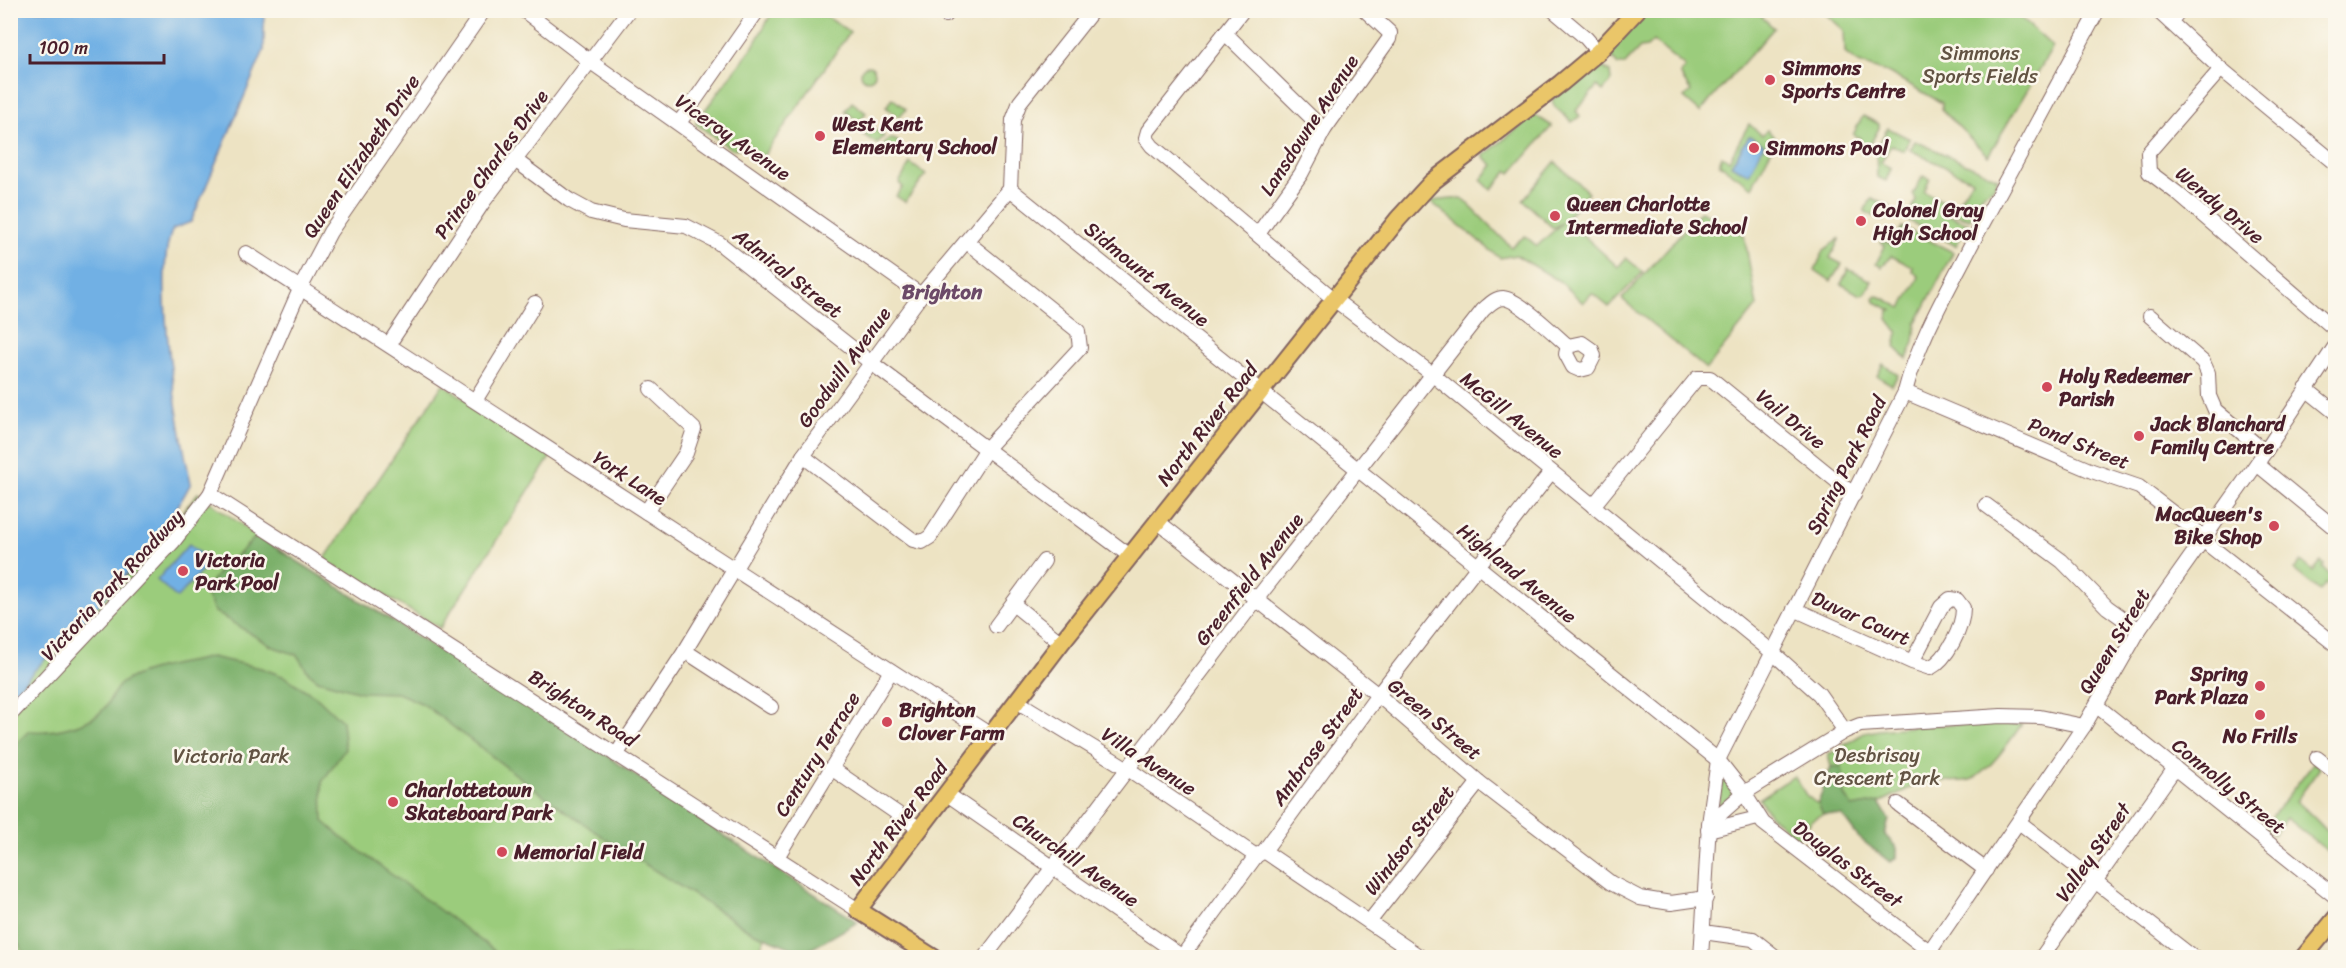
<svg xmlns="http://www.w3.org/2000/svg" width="2346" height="968" font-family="Sriracha,sans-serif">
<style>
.green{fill:#9bcc7b;stroke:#727653;stroke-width:1.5}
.forest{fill:#7cb06b;stroke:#63684b;stroke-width:1.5}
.water{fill:#71b0e4;stroke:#5e6888;stroke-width:1.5}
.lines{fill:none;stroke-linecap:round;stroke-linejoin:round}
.minor-casing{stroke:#836460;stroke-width:16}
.major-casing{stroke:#836460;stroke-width:20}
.minor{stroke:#fff;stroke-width:14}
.major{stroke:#eac669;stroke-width:16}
.poi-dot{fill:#d1495b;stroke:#fbf7ec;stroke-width:2}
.labels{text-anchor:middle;stroke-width:5;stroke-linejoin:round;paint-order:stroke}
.park-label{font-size:20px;fill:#625343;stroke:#fbf7ec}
.poi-label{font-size:20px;font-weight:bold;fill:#4a1f2b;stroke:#fbf7ec;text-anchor:start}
.street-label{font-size:20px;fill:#4a1f2b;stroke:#fbf7ec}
.neighbourhood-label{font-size:21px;font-weight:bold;fill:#6c4a68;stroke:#fbf7ec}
</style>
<rect width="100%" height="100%" fill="#fbf7ec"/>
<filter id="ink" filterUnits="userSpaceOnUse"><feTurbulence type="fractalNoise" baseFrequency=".0167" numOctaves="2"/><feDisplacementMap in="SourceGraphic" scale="12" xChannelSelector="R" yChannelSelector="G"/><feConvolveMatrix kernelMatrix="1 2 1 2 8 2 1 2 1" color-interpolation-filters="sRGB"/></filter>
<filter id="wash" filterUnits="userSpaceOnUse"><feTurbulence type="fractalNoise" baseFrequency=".008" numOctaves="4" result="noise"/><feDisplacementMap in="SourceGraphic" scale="24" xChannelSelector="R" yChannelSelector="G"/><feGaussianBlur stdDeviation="1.35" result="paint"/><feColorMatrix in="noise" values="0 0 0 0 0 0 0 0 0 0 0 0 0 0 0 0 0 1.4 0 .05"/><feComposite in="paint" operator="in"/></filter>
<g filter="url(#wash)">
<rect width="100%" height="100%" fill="#ede3c3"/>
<g class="green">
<path d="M773 11H818L850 32 760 161 743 148 731 149 695 123 752 48Z"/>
<path d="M1644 11H1764L1766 12 1762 17 1774 28 1700 112 1684 98 1691 91 1680 74 1685 67 1653 41 1647 47 1640 48 1624 65H1618L1612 58 1610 51Z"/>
<path d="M1822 11H2013L2053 47 1988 156 1942 110V103L1889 73 1858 63 1845 53 1844 30Z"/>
<path d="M1596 63 1610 72 1611 81 1603 91 1597 86 1576 111 1580 116 1572 122 1554 106 1552 100Z"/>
<circle cx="868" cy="73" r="7"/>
<path d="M892 98 906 109 899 117 886 107Z"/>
<path d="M852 102 866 113 859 122 845 111Z"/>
<path d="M1535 115 1552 126 1511 173 1508 171 1491 190 1481 180 1493 165 1483 156Z"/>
<path d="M1863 116 1879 124V128L1867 150 1856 146 1860 138 1853 135Z"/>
<path d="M1749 124 1762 135 1767 130 1777 139 1752 187 1719 164 1722 156 1729 160Z"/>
<path d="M871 126 884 136 877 144 864 135Z"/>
<path d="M1888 128 1910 139 1904 151 1891 145 1881 163 1891 168 1886 181 1877 177 1876 147Z"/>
<circle cx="892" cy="147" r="8"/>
<path d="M1915 141 1998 178 1993 188 1982 195 1970 219 1951 213 1972 180 1910 150Z"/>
<path d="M1555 162 1588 192 1566 219 1618 267 1626 258 1643 272 1609 307 1592 293 1583 303 1561 282 1516 255 1500 258 1430 201 1462 198 1511 247 1525 236 1537 246 1562 223 1553 228 1523 200Z"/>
<path d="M910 163 926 175 905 202 896 196 903 187 899 183Z"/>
<path d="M1923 176 1930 179 1924 192 1947 203 1943 213 1968 223 1956 246 1907 220 1916 200 1913 194Z"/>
<path d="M1872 198 1891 207 1883 221 1864 211Z"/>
<path d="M1701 211 1744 235 1757 306 1706 369 1622 299Z"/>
<path d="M1902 227 1953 252 1916 324 1914 342 1907 359 1895 347 1898 332 1888 319 1889 310 1893 311 1875 302 1874 298 1877 295 1902 308 1919 277 1912 270 1913 267 1891 256 1882 267 1876 264 1885 246 1881 243 1882 240 1892 245Z"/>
<path d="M1840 238 1830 258 1842 264 1831 281 1815 270 1824 250Z"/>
<path d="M1848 269 1872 281 1865 294 1860 295 1841 284Z"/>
<path d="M1883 364 1898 375 1892 385 1877 376Z"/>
<path d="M443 384 551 456 440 628 324 560Z"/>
<path d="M198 493 257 536 606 755 752 854 768 933 755 957H11L10 695 150 552Z"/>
<path d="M2301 561 2313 571 2321 562 2325 565 2323 568 2335 580V593L2326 583 2320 591 2294 570Z"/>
<path d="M2022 724C2009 742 1993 767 1973 779 1964 784 1937 779 1923 783 1898 791 1877 808 1851 812L1843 803 1812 820 1798 840 1769 814 1759 799 1794 776 1806 795 1816 803 1830 797 1833 790 1827 779 1831 767 1828 755 1864 733 1879 730 1926 725Z"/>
<path d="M2314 762 2320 768 2296 801C2309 811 2317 821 2328 832L2334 830 2335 831V857L2286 818 2273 835 2263 828Z"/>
<path d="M1723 777 1735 792 1718 808Z"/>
</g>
<g class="forest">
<path d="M257 536 606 755 689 813 858 922 804 953 750 931 610 842 543 795 423 704 398 693 361 692 318 680 308 672 297 655 271 646 215 612 204 591 217 574Z"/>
<path d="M211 657 261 668 285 677 318 698 342 721 345 749 322 782 323 821 341 837 503 957H27L11 933V748L29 731C52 733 92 726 106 706 111 699 115 688 122 683 143 667 185 664 211 657Z"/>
<path d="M1842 766 1845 795 1852 807 1879 802 1889 819 1885 835 1897 848V858L1890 862 1858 837 1842 815 1823 814 1818 803 1831 767Z"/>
</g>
<g class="water">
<path d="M11 10 264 11V50L191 222 173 229C151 273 179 432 191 483 148 566 72 627 11 696Z"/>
<path d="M1749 136 1764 144 1749 174 1731 165Z"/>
<path d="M189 544 210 562 177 598 157 580Z"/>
</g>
</g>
<g filter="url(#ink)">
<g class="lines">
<defs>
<g id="minor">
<path d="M523 10 591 62 921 295"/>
<path d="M939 10 946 15"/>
<path d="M1243 10 1148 131 1146 138 1152 146 1335 300 1432 374 1772 652 1819 694 1845 731"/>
<path d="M1553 10 1586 38 1598 52"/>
<path d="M2157 10 2221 69 2336 164"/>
<path d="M2170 22 2180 10"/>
<path d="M1225 33 1324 130"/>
<path d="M2221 69 2148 153 2149 172 2177 193 2336 330"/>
<path d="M679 123 758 10"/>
<path d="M515 160 569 200 591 212 624 220 686 226 719 243 870 362 1130 556"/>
<path d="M1010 189 1718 760 1744 793 1763 823 1938 958"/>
<path d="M1258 234 1301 174 1324 130 1389 39 1390 33 1365 10"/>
<path d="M246 253 992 736"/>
<path d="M2150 316 2203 362 2208 373 2209 396 2215 410 2265 452"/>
<path d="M1582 343 1592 350 1594 356 1588 368 1580 370 1573 367 1566 354 1568 346Z"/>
<path d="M389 344 484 201 629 10"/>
<path d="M2306 389 2336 413"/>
<path d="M1905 392 2092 471 2139 487 2204 537 2210 546 2336 645"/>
<path d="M476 399 535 303"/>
<path d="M803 456 913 540 922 542 930 537 988 447 1080 348 1078 331 967 242"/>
<path d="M2257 464 2336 529"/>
<path d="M210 494 858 910"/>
<path d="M1986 505 2062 561 2107 607 2139 630"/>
<path d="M1593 506 1697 378H1710L1854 495"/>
<path d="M646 512 686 453 694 429 651 389"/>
<path d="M1157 521 1378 695 1479 782 1611 883 1640 898 1671 903 1706 898"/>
<path d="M1013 604 1061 643"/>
<path d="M1794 609 1912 662 1930 668C1947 659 1963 628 1963 608L1957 600 1950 599 1941 607 1912 662"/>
<path d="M996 626 1044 561"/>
<path d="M685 651 771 707"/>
<path d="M1018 702 1128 769 1256 856"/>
<path d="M2097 706 2336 897"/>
<path d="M10 715 173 542 210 494 301 287 330 232 484 10"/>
<path d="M616 755 685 651 803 456 921 295 1010 189 1013 120 1020 102 1093 10"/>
<path d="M2317 758 2336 773"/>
<path d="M831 768 920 829"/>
<path d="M947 794 1184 958"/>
<path d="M1898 804 1986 870"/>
<path d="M2019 822 2194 958"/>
<path d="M1709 824 1744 793 1845 731 1860 725 2001 716 2040 717 2084 726"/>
<path d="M1708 830 1758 818"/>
<path d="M1264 851 1422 958"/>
<path d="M777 857 891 671"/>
<path d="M1369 922 1479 782"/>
<path d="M1703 932 1753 939 1777 958"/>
<path d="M984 958 1255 601 1483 310C1489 305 1495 298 1503 298 1519 299 1555 335 1568 346"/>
<path d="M1181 958 1256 856 1264 851 1378 695 1551 472"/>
<path d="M1701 958 1709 824 1718 760 1905 392C1918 341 1946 294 1970 247 2012 168 2055 89 2098 10"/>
<path d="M1925 958 2084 726 2139 630 2265 452 2336 345"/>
<path d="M2041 958 2175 768"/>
</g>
<g id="major">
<path d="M934 958 858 910 1061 643 1398 219 1432 182 1561 83 1598 52 1637 10"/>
<path d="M2303 958 2336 918"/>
</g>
</defs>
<use href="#minor" class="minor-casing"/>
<use href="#major" class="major-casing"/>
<use href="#minor" class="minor"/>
<use href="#major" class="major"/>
</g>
</g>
<g class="poi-dot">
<circle cx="1770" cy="80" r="6"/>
<circle cx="820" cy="136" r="6"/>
<circle cx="1754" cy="148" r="6"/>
<circle cx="1555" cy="216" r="6"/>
<circle cx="1861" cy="221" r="6"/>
<circle cx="2047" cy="387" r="6"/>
<circle cx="2139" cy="436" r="6"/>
<circle cx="2274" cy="526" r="6"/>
<circle cx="183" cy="571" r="6"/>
<circle cx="2260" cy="686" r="6"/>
<circle cx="2260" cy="715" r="6"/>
<circle cx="887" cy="722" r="6"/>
<circle cx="393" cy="802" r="6"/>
<circle cx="502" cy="852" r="6"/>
</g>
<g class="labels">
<g class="park-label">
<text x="1980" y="60">Simmons<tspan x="1980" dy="23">Sports Fields</tspan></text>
<text x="1877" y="762">Desbrisay<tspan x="1877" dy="23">Crescent Park</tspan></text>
<text x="231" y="763">Victoria Park</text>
</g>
<g class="poi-label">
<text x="1782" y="75">Simmons<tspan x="1782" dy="23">Sports Centre</tspan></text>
<text x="832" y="131">West Kent<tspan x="832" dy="23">Elementary School</tspan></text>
<text x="1766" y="155">Simmons Pool</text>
<text x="1567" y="211">Queen Charlotte<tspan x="1567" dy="23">Intermediate School</tspan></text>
<text x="1873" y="217">Colonel Gray<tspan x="1873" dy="23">High School</tspan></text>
<text x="2059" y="383">Holy Redeemer<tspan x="2059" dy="23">Parish</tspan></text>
<text x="2151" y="431">Jack Blanchard<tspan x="2151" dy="23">Family Centre</tspan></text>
<text x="2262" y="521" text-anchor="end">MacQueen's<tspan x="2262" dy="23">Bike Shop</tspan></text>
<text x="195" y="567">Victoria<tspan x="195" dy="23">Park Pool</tspan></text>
<text x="2248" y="681" text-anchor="end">Spring<tspan x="2248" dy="23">Park Plaza</tspan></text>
<text x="899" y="717">Brighton<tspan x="899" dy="23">Clover Farm</tspan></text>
<text x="2260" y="743" text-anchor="middle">No Frills</text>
<text x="405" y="797">Charlottetown<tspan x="405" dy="23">Skateboard Park</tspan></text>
<text x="514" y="859">Memorial Field</text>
</g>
<g class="street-label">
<text transform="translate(1309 125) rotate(-57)" y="7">Lansdowne Avenue</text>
<text transform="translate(733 137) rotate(35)" y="7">Viceroy Avenue</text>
<text transform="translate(361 156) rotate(-56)" y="7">Queen Elizabeth Drive</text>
<text transform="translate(491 164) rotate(-54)" y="7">Prince Charles Drive</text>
<text transform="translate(2220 205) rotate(40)" y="7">Wendy Drive</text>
<text transform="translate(788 273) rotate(38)" y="7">Admiral Street</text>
<text transform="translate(1147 274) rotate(39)" y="7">Sidmount Avenue</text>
<text transform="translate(844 367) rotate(-54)" y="7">Goodwill Avenue</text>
<text transform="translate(1512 415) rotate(39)" y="7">McGill Avenue</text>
<text transform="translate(1791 419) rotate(39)" y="7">Vail Drive</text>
<text transform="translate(1207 424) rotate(-52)" y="7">North River Road</text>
<text transform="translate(2079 443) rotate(22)" y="7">Pond Street</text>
<text transform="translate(1846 465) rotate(-63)" y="7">Spring Park Road</text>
<text transform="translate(630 478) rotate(33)" y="7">York Lane</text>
<text transform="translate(1517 573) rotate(39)" y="7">Highland Avenue</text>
<text transform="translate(1249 579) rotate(-52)" y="7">Greenfield Avenue</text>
<text transform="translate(112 585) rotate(-47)" y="7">Victoria Park Roadway</text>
<text transform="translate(1861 618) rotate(24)" y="7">Duvar Court</text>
<text transform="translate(2114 641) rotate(-59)" y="7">Queen Street</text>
<text transform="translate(583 708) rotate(33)" y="7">Brighton Road</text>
<text transform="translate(1435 719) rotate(40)" y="7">Green Street</text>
<text transform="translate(1317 746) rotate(-54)" y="7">Ambrose Street</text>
<text transform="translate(817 754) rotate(-58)" y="7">Century Terrace</text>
<text transform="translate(1149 761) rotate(33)" y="7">Villa Avenue</text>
<text transform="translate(2229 786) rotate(39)" y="7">Connolly Street</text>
<text transform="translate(898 823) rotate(-53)" y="7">North River Road</text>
<text transform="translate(1409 840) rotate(-52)" y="7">Windsor Street</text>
<text transform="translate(2093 852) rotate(-55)" y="7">Valley Street</text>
<text transform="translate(1076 860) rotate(35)" y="7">Churchill Avenue</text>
<text transform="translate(1848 864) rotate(37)" y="7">Douglas Street</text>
</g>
<g class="neighbourhood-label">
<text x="942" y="299">Brighton</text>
</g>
</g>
<rect width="2346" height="968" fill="none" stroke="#fbf7ec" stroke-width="36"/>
<path d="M30 54v9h134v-9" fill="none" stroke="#4a1f2b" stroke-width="3"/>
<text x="39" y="54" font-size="18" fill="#4a1f2b" stroke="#fbf7ec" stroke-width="4.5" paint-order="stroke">100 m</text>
</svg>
